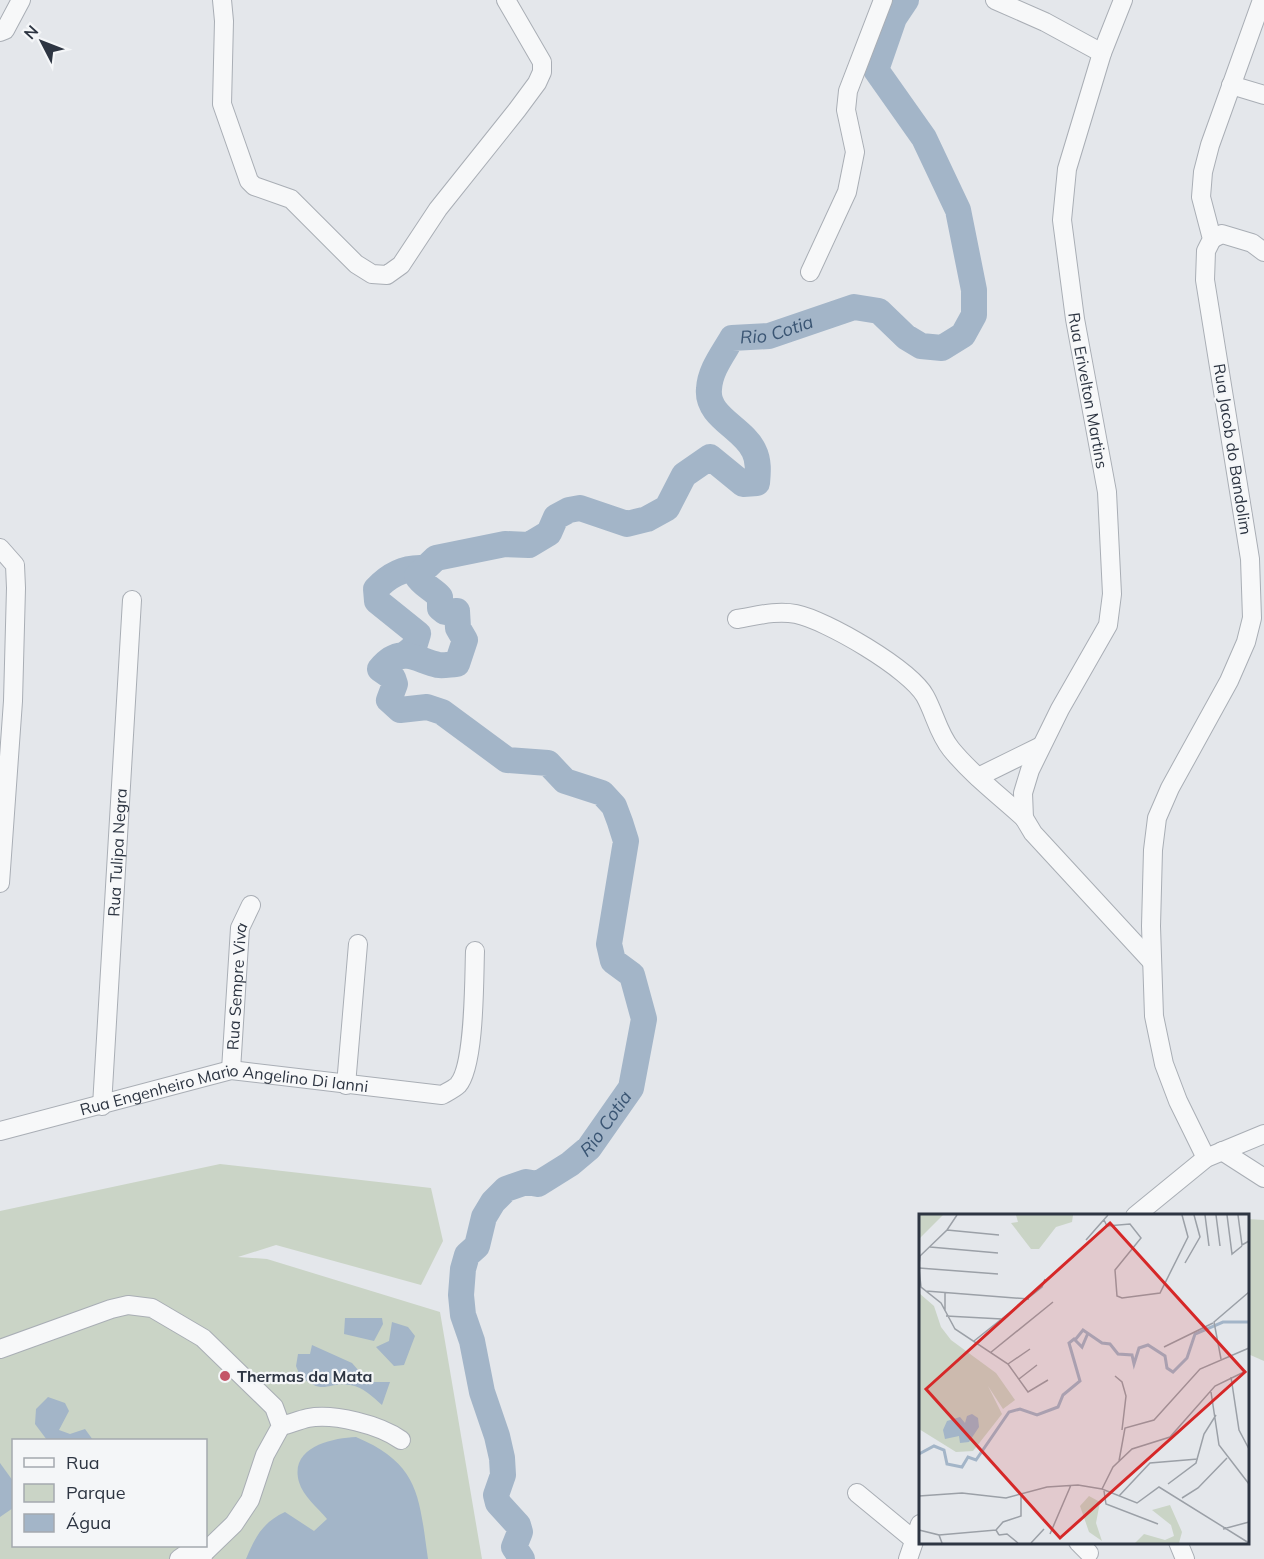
<svg xmlns="http://www.w3.org/2000/svg" width="1264" height="1559" font-family="Mulish,sans-serif">
<style>
.green{fill:#cad4c6;fill-rule:evenodd}
.water{fill:#a3b5c8}
.lines{fill:none;stroke-linecap:round;stroke-linejoin:round}
.river{stroke:#a3b5c8;stroke-width:26}
.minor-casing{stroke:#a9aeb5;stroke-width:20}
.minor{stroke:#f7f8f9;stroke-width:18}
.poi-dot{fill:#c45568;stroke:#f4f6f8;stroke-width:2}
.labels{text-anchor:middle;stroke-width:4.5;stroke-linejoin:round;paint-order:stroke}
.street-label{font-size:16px;fill:#2d3542;stroke:#f4f6f8}
.poi-label{font-size:16px;font-weight:bold;fill:#2d3542;stroke:#f4f6f8;text-anchor:start}
.water-label{font-size:18px;font-style:italic;fill:#3a5573;stroke:#f4f6f8}
.inset-river{fill:none;stroke:#a3b5c8;stroke-width:3}
.inset-road{fill:none;stroke:#9ba0a7;stroke-width:1.5}
.view{fill:#d62828;fill-opacity:0.15;stroke:#d62828;stroke-width:3}
.inset-edge{fill:none;stroke:#2d3542;stroke-width:3}
</style>
<rect width="100%" height="100%" fill="#e4e7eb"/>
<g class="green">
<path d="M220 1164 431 1188 443 1241 421 1285 276 1245 238 1257 267 1259 440 1312 482 1559H0V1211ZM14 1440H206V1546H14Z"/>
<path d="M1248 1219 1264 1220V1361L1248 1354Z"/>
</g>
<g class="water">
<path d="M345 1318H382L383 1324 374 1341 344 1334Z"/>
<path d="M392 1322 408 1327 415 1336 404 1365 394 1366 376 1347 389 1341Z"/>
<path d="M312 1345 352 1363 365 1378 374 1382H390L382 1405C373 1397 363 1387 350 1385 326 1381 326 1397 300 1376L296 1366 298 1354H310Z"/>
<path d="M48 1397 65 1403 69 1411 59 1430 70 1434 85 1429 93 1440H47L35 1424 36 1409Z"/>
<path d="M356 1437C420 1464 419 1497 428 1559H246C255 1537 263 1522 285 1512L314 1531 327 1519C318 1508 303 1496 299 1482 289 1447 332 1438 356 1437Z"/>
<path d="M0 1463 13 1481V1508L0 1517Z"/>
</g>
<g class="lines">
<g class="river">
<path d="M403 656 414 647 418 634 377 601 376 589C389 575 404 567 423 568"/>
<path id="s1" d="M522 1559 514 1547 520 1532 518 1525 498 1503 496 1495 503 1475 502 1458 497 1436 482 1392 472 1341 463 1315 461 1295 463 1269 467 1255 477 1246 484 1217 493 1202 506 1189 526 1182 538 1184 570 1164 589 1148 631 1088 644 1019 632 975 613 961 609 944 626 841 620 822 614 806 602 793 565 781 548 763 507 760 442 712 427 707 400 710 389 700 395 684 393 678 380 669C400 644 416 660 438 665 444 666 451 664 457 664L465 640 458 628 457 611 445 612 440 608V597C433 589 422 585 417 576L436 558 505 544 529 545 549 533 556 517 569 510 580 508 627 524 647 519 667 508 684 475 710 457 743 484 757 483C758 472 759 461 754 451 744 428 706 417 709 389 710 370 723 354 732 338L769 336 854 307 879 311 906 337 921 346 942 348 963 335 974 315V290L958 210 924 138 876 70 894 18 906 0"/>
</g>
<defs>
<g id="minor">
<path d="M222 0 224 21 222 104 249 181 254 186 291 199 356 264 372 274 387 275 401 265 438 209 517 110 537 83 542 72V62L506 0"/>
<path d="M995 0 1045 22 1102 53"/>
<path id="s2" d="M1123 0 1102 53 1067 169 1062 220 1075 319 1107 492 1112 594 1108 625 1060 709 1030 770 1023 793 1024 818 1033 833 1152 962"/>
<path d="M0 32 5 30 21 0"/>
<path d="M1231 85 1264 95"/>
<path d="M1212 239 1222 234 1252 243 1264 252"/>
<path d="M810 272 847 192 855 152 846 110 848 91 883 0"/>
<path d="M0 548 15 565 16 588 13 701 0 883"/>
<path d="M737 619C756 616 776 610 796 614 826 620 910 669 925 696 935 714 938 733 951 749 972 775 1000 796 1024 818"/>
<path d="M978 777 1041 746"/>
<path id="s3" d="M231 1070 240 928 251 905"/>
<path d="M346 1085 358 944"/>
<path id="s4" d="M102 1106 132 600"/>
<path id="s5" d="M0 1131 231 1070 442 1095C447 1092 454 1089 458 1085 475 1066 474 979 475 951"/>
<path d="M1222 1151 1264 1178"/>
<path d="M1206 1158 1178 1101 1164 1064 1154 1016 1151 926 1153 850 1157 818 1170 788 1229 681 1246 642 1252 618 1250 559 1205 280 1206 251 1212 239 1201 197 1203 172 1210 145 1262 0"/>
<path d="M1135 1216 1206 1158 1264 1134"/>
<path d="M0 1349 111 1309 128 1305 152 1308 203 1338 274 1407 281 1426 265 1455 250 1500 234 1524 205 1552 201 1559"/>
<path d="M281 1426C290 1424 299 1420 308 1418 334 1413 380 1425 401 1440"/>
<path d="M857 1493 914 1540"/>
<path d="M1078 1542 1089 1553"/>
<path d="M1178 1542 1185 1559"/>
<path d="M179 1559 192 1550 205 1552"/>
<path d="M908 1559 920 1524"/>
</g>
</defs>
<use href="#minor" class="minor-casing"/>
<use href="#minor" class="minor"/>
</g>
<circle class="poi-dot" cx="225" cy="1376" r="6"/>
<g class="labels">
<g class="street-label">
<text dy="6" stroke="none"><textPath href="#s2" startOffset="402">Rua Erivelton Martins</textPath></text>
<text transform="translate(1233 449) rotate(81)" y="6">Rua Jacob do Bandolim</text>
<text dy="6" stroke="none"><textPath href="#s4" startOffset="254">Rua Tulipa Negra</textPath></text>
<text dy="6" stroke="none"><textPath href="#s3" startOffset="84">Rua Sempre Viva</textPath></text>
<text dy="6" stroke="none"><textPath href="#s5" startOffset="230">Rua Engenheiro Mario Angelino Di Ianni</textPath></text>
</g>
<g class="poi-label">
<text x="237" y="1382">Thermas da Mata</text>
</g>
<g class="water-label">
<text dy="6" stroke="none"><textPath href="#s1" startOffset="1990">Rio Cotia</textPath></text>
<text dy="6" stroke="none"><textPath href="#s1" startOffset="528">Rio Cotia</textPath></text>
</g>
</g>
<g transform="translate(919 1214)">
<rect width="330" height="330" fill="#e4e7eb"/>
<path d="M0 1H24L0 25ZM97 1H154L153 8 137 13 120 35H112L92 9 99 8ZM0 79 15 92 22 113 32 126 77 159 96 186 84 195 69 172 83 200 54 237 37 238 0 215ZM170 282 181 288 177 309 183 327 170 318 161 292ZM251 291 263 318 260 329H216L225 320 246 326 255 322 252 311 233 296Z" fill="#cad4c6"/>
<path d="M53 200 59 204 60 213 50 228 41 229 40 222 26 225 24 216 28 207 41 203 46 209 48 202Z" fill="#a3b5c8"/>
<path class="inset-river" d="M156 126 164 116 183 129 191 130 199 140 213 141 215 150 220 134 229 131 246 142 248 154 254 158 268 144 276 120 304 108H330M0 240 15 232 25 236 28 250 43 253 49 243 57 246 90 198 101 195 118 201 139 193 144 181 161 167 150 129 155 125 163 133 169 119"/>
<path class="inset-road" d="M286 1 290 32M297 1 301 32M308 1 313 40 323 32M319 1 323 31 330 27M185 6 188 12 211 10 222 24 196 56 198 82 203 84 241 79 269 23 263 1M28 16 80 21M167 26 189 1M11 33 79 39M266 49 281 23 275 1M0 51 1 42 28 16 38 1M0 54 79 60M0 55 2 73 22 89 36 115 89 150 109 178 129 166M7 77 110 85M26 97V79M27 102 83 105M55 127 123 73 126 65M245 133 294 109M71 139 134 88M302 145 295 108 330 78M89 150 111 135M196 162 203 168 207 182 203 216M312 163 320 216 330 235M100 165 118 151M292 178 300 231 330 270M200 247 206 214 235 206 281 155 330 134M249 270 277 249 285 220 297 201M183 275 194 253 213 235 251 223 296 172 327 157M185 277 187 290 239 310M0 282 43 279 87 284 128 273 159 271 183 275 218 289 240 273 330 329M200 282 231 249 279 245M263 284 279 274 308 244M304 315 330 308M0 316 20 321 23 329M77 316 84 308 102 302V282M131 320 152 271M20 321 77 316 80 321M80 321 88 320 99 329M112 329 125 315"/>
<path class="view" d="M191 9 326 158 141 324 7 175Z"/>
<rect width="330" height="330" class="inset-edge"/>
</g>
<rect x="12" y="1439" width="195" height="108" fill="#f4f6f8" stroke="#a4a9af" stroke-width="1.5"/>
<rect x="24" y="1458" width="30" height="9" fill="#f7f8f9" stroke="#a4a9af" stroke-width="1.5"/>
<text x="66" y="1469" font-size="18" fill="#2d3542">Rua</text>
<rect x="24" y="1484" width="30" height="18" fill="#cad4c6" stroke="#a4a9af" stroke-width="1.5"/>
<text x="66" y="1499" font-size="18" fill="#2d3542">Parque</text>
<rect x="24" y="1514" width="30" height="18" fill="#a3b5c8" stroke="#a4a9af" stroke-width="1.5"/>
<text x="66" y="1529" font-size="18" fill="#2d3542">Água</text>
<g transform="translate(42 42) rotate(312)" stroke="#f4f6f8" stroke-width="4.5" paint-order="stroke">
<path d="M0-4.5L10 22L0 15L-10 22Z" fill="#2d3542"/>
<text y="-9" font-size="16" font-weight="bold" text-anchor="middle" fill="#2d3542">N</text>
</g>
</svg>
